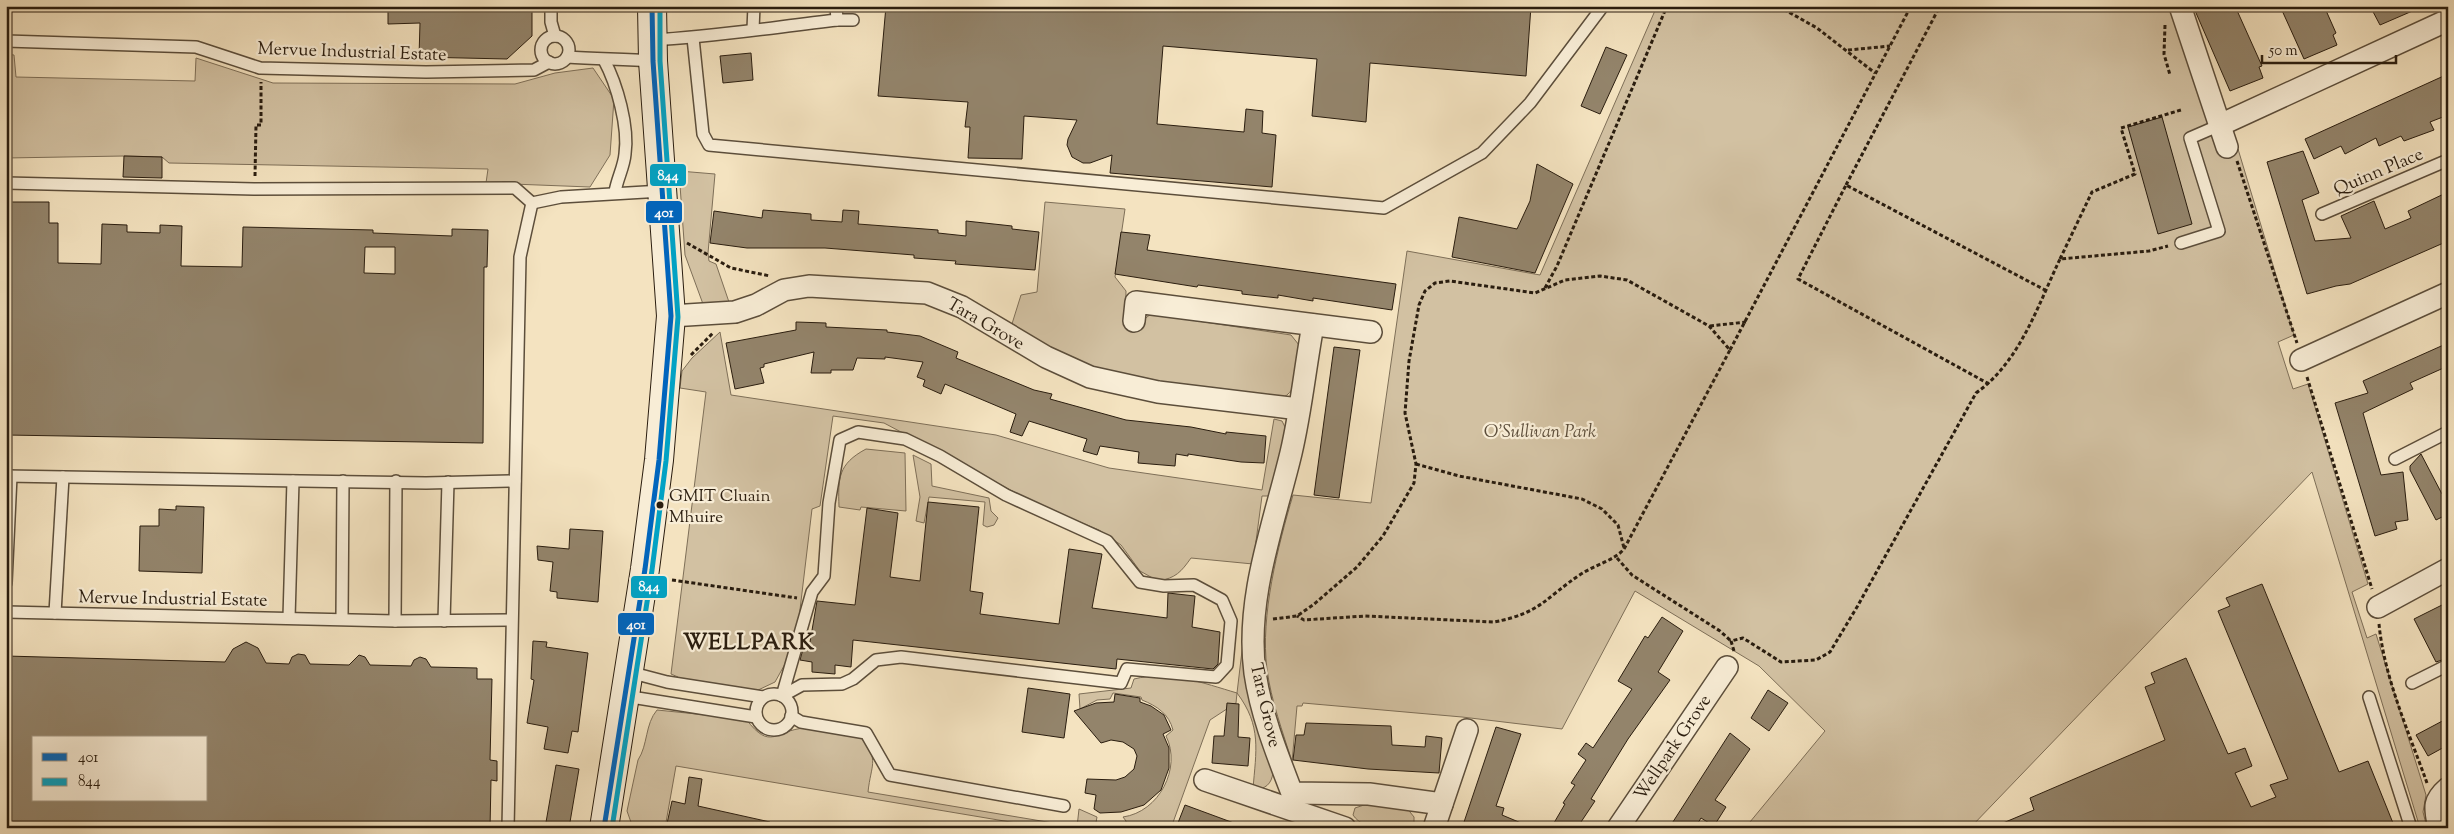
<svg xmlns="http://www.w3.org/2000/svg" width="2454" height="834" font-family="'Sorts Mill Goudy',serif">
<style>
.green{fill:#d2c1a2;stroke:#7e6f58}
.building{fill:#93846b;stroke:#2a1d0f;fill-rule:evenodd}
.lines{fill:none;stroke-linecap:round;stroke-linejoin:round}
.service-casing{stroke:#5c4e3b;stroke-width:14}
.minor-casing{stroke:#5c4e3b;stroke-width:24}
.secondary-casing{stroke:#2a1d0f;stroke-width:30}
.path{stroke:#2a1d0f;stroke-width:3;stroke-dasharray:4 2.5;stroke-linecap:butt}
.service{stroke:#f8edd6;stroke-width:11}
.minor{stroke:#f8edd6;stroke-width:21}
.secondary{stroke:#f8edd6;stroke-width:28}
.bus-1-casing{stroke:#f8edd6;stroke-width:9}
.bus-2-casing{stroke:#f8edd6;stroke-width:9}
.bus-1{stroke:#0065bd;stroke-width:5}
.bus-2{stroke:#02a2c4;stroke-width:5}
.bus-dot{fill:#2a1d0f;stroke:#f8edd6;stroke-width:2}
.labels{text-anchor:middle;stroke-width:4.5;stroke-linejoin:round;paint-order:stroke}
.bus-label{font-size:17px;fill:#2a1d0f;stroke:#f8edd6;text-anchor:start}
.street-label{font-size:18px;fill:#2a1d0f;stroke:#f8edd6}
.park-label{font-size:18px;font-style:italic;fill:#5c4e3b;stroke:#f8edd6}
.district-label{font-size:22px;font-weight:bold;letter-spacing:1px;fill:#2a1d0f;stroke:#f8edd6}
.line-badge{stroke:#f8edd6;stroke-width:2}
.badge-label{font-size:14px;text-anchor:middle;font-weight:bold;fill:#fff}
</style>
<rect width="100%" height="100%" fill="#f4e3c0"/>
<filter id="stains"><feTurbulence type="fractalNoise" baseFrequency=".004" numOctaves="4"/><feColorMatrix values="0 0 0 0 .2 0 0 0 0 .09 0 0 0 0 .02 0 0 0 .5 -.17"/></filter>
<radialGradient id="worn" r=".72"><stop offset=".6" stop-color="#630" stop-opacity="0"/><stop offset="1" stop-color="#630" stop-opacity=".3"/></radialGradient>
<g class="green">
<path d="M1657 6H2173L2214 143 2218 142 2222 156 2238 149 2294 335 2278 342 2293 389 2308 384 2368 584 2352 592 2367 638 2376 634 2426 795 2423 812 2427 828H2420L2312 472 1970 828H1745L1825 731 1759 666 1635 591 1562 729 1462 717 1303 703 1302 706H1297L1292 762C1283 732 1271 701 1267 669 1260 616 1278 546 1293 495L1371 503 1407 251 1540 275Z"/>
<path d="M6 54 14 55 16 77 195 81 196 58 273 83 515 84 555 73 593 68 614 99 610 155 590 187 486 183 488 169 169 163 162 157 124 156 6 158Z"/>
<path d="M679 171 715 174 708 253 709 261 716 264 730 305 703 304 685 255Z"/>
<path d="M1045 202 1125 209 1115 277 1126 291 1125 326 1140 329 1143 320 1151 314 1291 335 1299 345C1298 363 1301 391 1280 399L1144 384 1086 368 1011 327 1021 295 1037 292Z"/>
<path d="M720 332 731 395 996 435 1109 468 1262 490 1274 419 1282 421 1287 431 1270 496H1262L1253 564 1191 558C1181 572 1176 578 1158 581L1140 571 1121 545 1099 530 1037 504 884 423 833 416 820 506 812 509 799 618 785 664 775 682 754 692 677 681 678 677 671 674 706 392 680 388 682 371 692 358Z"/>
<path d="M866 449 905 453 906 511 861 507 860 510 839 507C838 478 838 464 866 449Z"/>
<path d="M913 455 931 464 932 486 989 498 991 511 998 518 994 525 987 527 983 525 985 502 929 497 924 523 916 521 920 497Z"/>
<path d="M1244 634 1273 772C1272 784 1265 790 1253 789 1256 751 1262 726 1237 693L1236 703 1210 720 1171 828H1126V821L1123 817C1159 812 1182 768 1166 736L1173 730C1169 714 1157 706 1142 700L1141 697 1113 693 1110 699 1097 700 1080 709 1079 694 1131 688 1134 679C1169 670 1203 683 1237 693Z"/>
<path d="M657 710 746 719C771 752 775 730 805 728 821 727 846 734 863 737 879 762 871 764 868 792L1077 827 1079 809 1097 817 1095 828H1046L676 766 665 828H633L627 811 638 760C648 745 645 724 657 710Z"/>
<path d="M1367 804 1406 807 1414 817V828C1395 828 1365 833 1353 815L1355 808Z"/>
</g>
<g class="building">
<path d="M388 6H532V36L507 59 419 57 420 23 388 24Z"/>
<path d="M886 6H1531L1526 76 1370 63 1366 122 1312 116 1317 59 1163 46 1157 124 1244 132 1246 109 1263 111 1262 133 1276 135 1272 187 1110 173 1112 155 1090 163H1083L1072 157 1067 145 1068 139 1077 120 1024 116 1022 159 968 158 970 127H965L968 102 878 96Z"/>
<path d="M2193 6H2235L2262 66 2259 67 2263 78 2230 91Z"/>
<path d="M2280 6H2324L2336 33 2333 35 2337 45 2304 59Z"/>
<path d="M2370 6H2424L2380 25Z"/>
<path d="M1606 47 1627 55 1600 114 1581 106Z"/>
<path d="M751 53 753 80 723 83 720 56Z"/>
<path d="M2448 74V115L2430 122 2434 130 2404 141 2401 136 2379 146 2376 138 2345 154 2341 146 2314 159 2305 139Z"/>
<path d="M2162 117 2192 224 2158 234 2128 127Z"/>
<path d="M2303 151 2319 193 2302 200 2315 241 2351 238 2341 216 2374 201 2385 229 2411 218 2408 211 2448 192V241L2350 284 2336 286 2307 294 2267 162Z"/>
<path d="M124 156 162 157V178L123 177Z"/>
<path d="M1537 164 1573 184 1535 273 1452 257 1459 217 1517 229 1530 201Z"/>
<path d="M6 202H49V223H58V263L101 264 102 224 127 225V232L160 233V225L182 226 181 266 242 267 243 227 373 230V233L452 236V229L488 230 487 267H484L483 443 6 435ZM365 247H395V274L364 273Z"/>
<path d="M763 210 811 214V220L842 222 843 210 859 211 858 224 938 230V233L966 236V221L1012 226V229L1039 232 1035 270 955 264 956 261 914 258V255L825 248H747L710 243 714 211 762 218Z"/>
<path d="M1121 232 1150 235 1147 250 1396 284 1392 310 1313 298V301L1278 295V298L1242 294V291L1198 285 1197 287 1115 274Z"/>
<path d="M796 322 826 323V327L887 330V332L920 336 958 352 956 358 1034 390 1052 394 1050 399 1126 420 1191 427 1226 434V432L1266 436 1264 463 1241 462 1188 454V456L1176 454 1175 466 1138 463 1139 452 1100 446 1097 455 1083 451 1087 439 1029 421 1022 436 1010 432 1016 414 945 384 941 394 923 386 925 380 917 377 923 362 885 357V359L857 358 853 370H831V373H811L814 352 764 364V367L760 368 764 383 735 389 726 343 796 330Z"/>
<path d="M2448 343V366L2410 383 2413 389 2363 413 2381 475 2403 472 2408 520 2395 522 2397 529 2375 536 2335 403 2368 393 2363 381Z"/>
<path d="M1334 347 1360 350 1339 498 1314 495Z"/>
<path d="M2421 454 2442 494 2448 491V514L2436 520 2410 470V466Z"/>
<path d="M928 502 979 507 970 591 983 593 980 614 1059 624 1069 549 1102 554 1092 608 1167 618 1168 593 1195 596 1192 627 1220 632 1218 664 1213 669 1117 659 1116 669 853 640 851 667 835 665V674L812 672V662L800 660 805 642H810L817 601 855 605 867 508 898 513 890 577 920 581Z"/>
<path d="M176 506 204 507 202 573 139 571 140 526H159V509L176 510Z"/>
<path d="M570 529 603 531 598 602 557 598V592L550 591 553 562 538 560 537 546 569 549Z"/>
<path d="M2262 584 2339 772 2368 761 2395 828H2115L2114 822 2100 828H1991L2034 810 2030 798 2165 740 2145 687 2155 683 2151 673 2186 658 2228 754 2245 748 2252 766 2235 773 2251 807 2276 797 2270 785 2288 779 2218 611 2230 606 2226 598Z"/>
<path d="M2448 602V658L2436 662 2414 619Z"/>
<path d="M1662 617 1683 631 1658 672 1670 680 1628 739 1591 799 1595 801 1577 828H1551L1565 804 1563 803 1575 785 1571 783 1586 760 1578 754 1586 743 1593 748 1632 689 1618 681 1645 636 1648 638Z"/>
<path d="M533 641 547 642 546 647 588 653 578 732 572 731 568 753 544 749 548 727 527 723 534 680 531 679Z"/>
<path d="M246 642 258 648 266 663 289 664 292 657 298 654 305 655 310 664 349 665 359 655 365 657 370 665 411 666 414 660 420 657 426 659 431 667 477 668V679H492L490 760 497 761V781L491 780 490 828H6V656L225 662 233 649ZM34 738H206V800H34Z"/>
<path d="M1028 688 1070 694 1064 738 1022 732Z"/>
<path d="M1768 690 1788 703 1769 731 1751 718Z"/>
<path d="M1115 694 1140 698V702L1151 706 1164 715 1171 730 1163 734 1169 748V768L1161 790 1144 805 1121 812 1100 813 1094 809 1096 795 1085 793 1087 779 1116 780 1125 777 1134 769 1137 756 1134 749 1123 742 1111 740 1101 743 1074 711 1096 703 1114 702Z"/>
<path d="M1227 703 1239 704 1238 737 1250 738 1248 766 1212 763 1214 736H1224Z"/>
<path d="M2448 718V745L2428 756 2416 735Z"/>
<path d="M1306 723 1391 726 1392 745 1425 747 1426 736 1442 738 1439 773 1368 769 1293 760 1296 735H1304Z"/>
<path d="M1496 727 1521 734 1496 806 1504 808 1502 815 1533 828H1462Z"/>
<path d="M1730 733 1750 749 1715 800 1726 807 1714 826 1701 818 1695 828H1669Z"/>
<path d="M556 765 579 769 569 828H545Z"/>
<path d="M689 777 702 779 698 806 770 822 769 828H666L672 801 685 804Z"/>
<path d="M1185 805 1242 826V828H1176Z"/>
</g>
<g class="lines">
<defs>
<g id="service">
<path d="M551 6V22L555 36"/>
<path d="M837 20H853"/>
<path d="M753 29 754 6"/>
<circle cx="555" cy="50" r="14"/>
<path d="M693 38 703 134 709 145 1384 208 1482 153 1530 103 1603 6"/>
<path d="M652 40C714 37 775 27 837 20L836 6"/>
<path d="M6 41 196 47 260 68 426 72 534 70 549 62"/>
<path d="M567 57C596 59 624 59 653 61"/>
<path d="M604 60C617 84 629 127 625 154 624 167 617 179 615 192"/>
<path d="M6 183 254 189 515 188 532 203"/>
<path d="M532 203 561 197 662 191"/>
<path d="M2322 214 2448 160"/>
<path d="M2181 243 2219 231 2190 138 2220 125"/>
<path d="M858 432 905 439 940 456 1006 495 1107 541 1140 582 1164 586 1194 585 1222 600 1231 621 1227 665 1216 677 1127 669 1121 683 901 657 876 660 853 679 842 684 802 685 782 696 812 592 824 576 829 503 840 440Z"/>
<path d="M2395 459 2448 432"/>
<path d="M6 476 426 483 515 481"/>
<path d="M6 583 11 476"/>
<path d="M6 612 395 621 511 620"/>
<path d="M55 613 63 477"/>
<path d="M289 618 293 481"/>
<path d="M342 619 343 481"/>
<path d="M395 621 396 481"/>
<path d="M444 621 448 482"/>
<path d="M629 672 667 682 763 697"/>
<path d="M2412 683 2448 665"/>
<circle cx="774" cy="712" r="18"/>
<path d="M625 696 756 717"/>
<path d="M2369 697 2411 828"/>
<path d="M791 716 801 722 866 733 890 775 1064 806"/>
<path d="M508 828 520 257 532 203"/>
</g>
<g id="minor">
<path d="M2180 6 2227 147"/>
<path d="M2220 125 2448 20"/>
<path d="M671 316 735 312 756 305 784 290 809 286 927 293 962 307 1046 357 1090 377 1158 392 1299 409"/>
<path d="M1134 321 1136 302 1371 332"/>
<path d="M1313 325C1305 368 1301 411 1291 453 1274 524 1245 599 1255 673 1261 714 1277 754 1292 793L1369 794 1442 804"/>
<path d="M2301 360 2448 293"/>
<path d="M2378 607 2448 569"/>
<path d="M1205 780 1345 828"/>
<path d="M1434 828 1467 730"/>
<path d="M1618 828 1727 667"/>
<path d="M2439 828C2435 808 2432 802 2448 788"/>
</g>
<path id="secondary" d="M604 828 645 569 659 460 671 316 653 61 652 6"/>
</defs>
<use href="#service" class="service-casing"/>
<use href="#minor" class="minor-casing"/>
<use href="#secondary" class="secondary-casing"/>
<g class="path">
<path d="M1778 6 1817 28 1875 73"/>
<path d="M2165 25 2164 54 2170 75"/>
<path d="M1848 50 1890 46"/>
<path d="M2237 161 2297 343"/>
<path d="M255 176 256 125H261V82"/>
<path d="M1846 185 1940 6"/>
<path d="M687 243 731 268 770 276"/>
<path d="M2060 259 2092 192 2135 174 2121 128 2181 110"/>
<path d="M1545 288 1557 266 1667 6"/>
<path d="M1710 326 1746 322"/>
<path d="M1730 350 1911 6"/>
<path d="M691 355 713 333"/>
<path d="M2307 377 2372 589"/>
<path d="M1989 384 1798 279 1846 185 2045 290"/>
<path d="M1416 464 1459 476 1582 499 1602 509 1618 525 1624 548"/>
<path d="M1617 558 1632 575 1720 631 1731 641"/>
<path d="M672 580 797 598"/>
<path d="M1273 619 1297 616 1313 605 1357 567 1383 536 1414 483 1416 464 1405 413 1409 361 1419 305 1425 291 1435 283 1450 281 1535 293 1565 280 1600 276 1627 280 1709 326 1730 350 1624 549C1615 560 1595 565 1581 574 1545 598 1541 613 1494 622L1365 616 1304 620 1297 616"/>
<path d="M2379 624C2384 677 2409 733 2427 783"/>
<path d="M1734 651 1731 641 1743 638 1781 662 1816 660 1830 652 1857 607 1976 393C2020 362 2038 305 2060 259L2149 251 2168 246"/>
</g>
<use href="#service" class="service"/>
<use href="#minor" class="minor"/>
<use href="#secondary" class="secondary"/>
<defs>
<path id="bus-1" d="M604 828 645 569 659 460 671 316 653 61 652 6"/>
<path id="bus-2" d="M612 828 652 570 666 461 678 317 660 61V6"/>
</defs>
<use href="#bus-1" class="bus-1-casing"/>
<use href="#bus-2" class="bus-2-casing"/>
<use href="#bus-1" class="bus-1"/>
<use href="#bus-2" class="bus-2"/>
</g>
<circle class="bus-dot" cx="660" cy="505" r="4.5"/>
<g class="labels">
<g class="bus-label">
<text x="669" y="501">GMIT Cluain<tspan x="669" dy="21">Mhuire</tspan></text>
</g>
<g class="street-label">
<text transform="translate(352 51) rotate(2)" y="6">Mervue Industrial Estate</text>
<text transform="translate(2378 171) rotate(-23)" y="6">Quinn Place</text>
<text transform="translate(986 323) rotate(30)" y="6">Tara Grove</text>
<text transform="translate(173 598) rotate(1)" y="6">Mervue Industrial Estate</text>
<text transform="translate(1266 705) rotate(77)" y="6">Tara Grove</text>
<text transform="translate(1672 747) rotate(-56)" y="6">Wellpark Grove</text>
</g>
<g class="park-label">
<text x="1540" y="437">O'Sullivan Park</text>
</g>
<g class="district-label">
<text x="749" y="649">WELLPARK</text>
</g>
</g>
<g class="line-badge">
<rect x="649" y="163" width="38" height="24" rx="5" fill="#02a2c4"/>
<rect x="645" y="200" width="38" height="24" rx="5" fill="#0065bd"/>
<rect x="630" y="575" width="38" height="24" rx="5" fill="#02a2c4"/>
<rect x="617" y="612" width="38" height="24" rx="5" fill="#0065bd"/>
</g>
<g class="badge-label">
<text x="668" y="180">844</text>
<text x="664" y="217">401</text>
<text x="649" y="591">844</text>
<text x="636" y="629">401</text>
</g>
<rect width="2454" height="834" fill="none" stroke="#f4e3c0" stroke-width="25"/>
<rect x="8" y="8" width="2439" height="819" fill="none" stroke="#2a1d0f" stroke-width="2.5"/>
<rect x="12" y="12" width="2429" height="809" fill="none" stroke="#2a1d0f"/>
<rect x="32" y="736" width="175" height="65" fill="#f8edd6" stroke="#a69a86"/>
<rect x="42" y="753" width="25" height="8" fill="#0065bd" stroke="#a69a86"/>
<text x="78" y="762" font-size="15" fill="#2a1d0f">401</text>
<rect x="42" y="778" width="25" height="8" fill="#02a2c4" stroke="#a69a86"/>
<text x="78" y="786" font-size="15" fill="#2a1d0f">844</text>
<path d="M2262 55v8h134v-8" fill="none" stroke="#2a1d0f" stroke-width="2.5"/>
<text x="2269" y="55" font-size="15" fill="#2a1d0f" stroke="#f8edd6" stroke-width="4" paint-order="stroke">50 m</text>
<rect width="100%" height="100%" filter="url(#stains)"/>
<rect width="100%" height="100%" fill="url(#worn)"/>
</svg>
